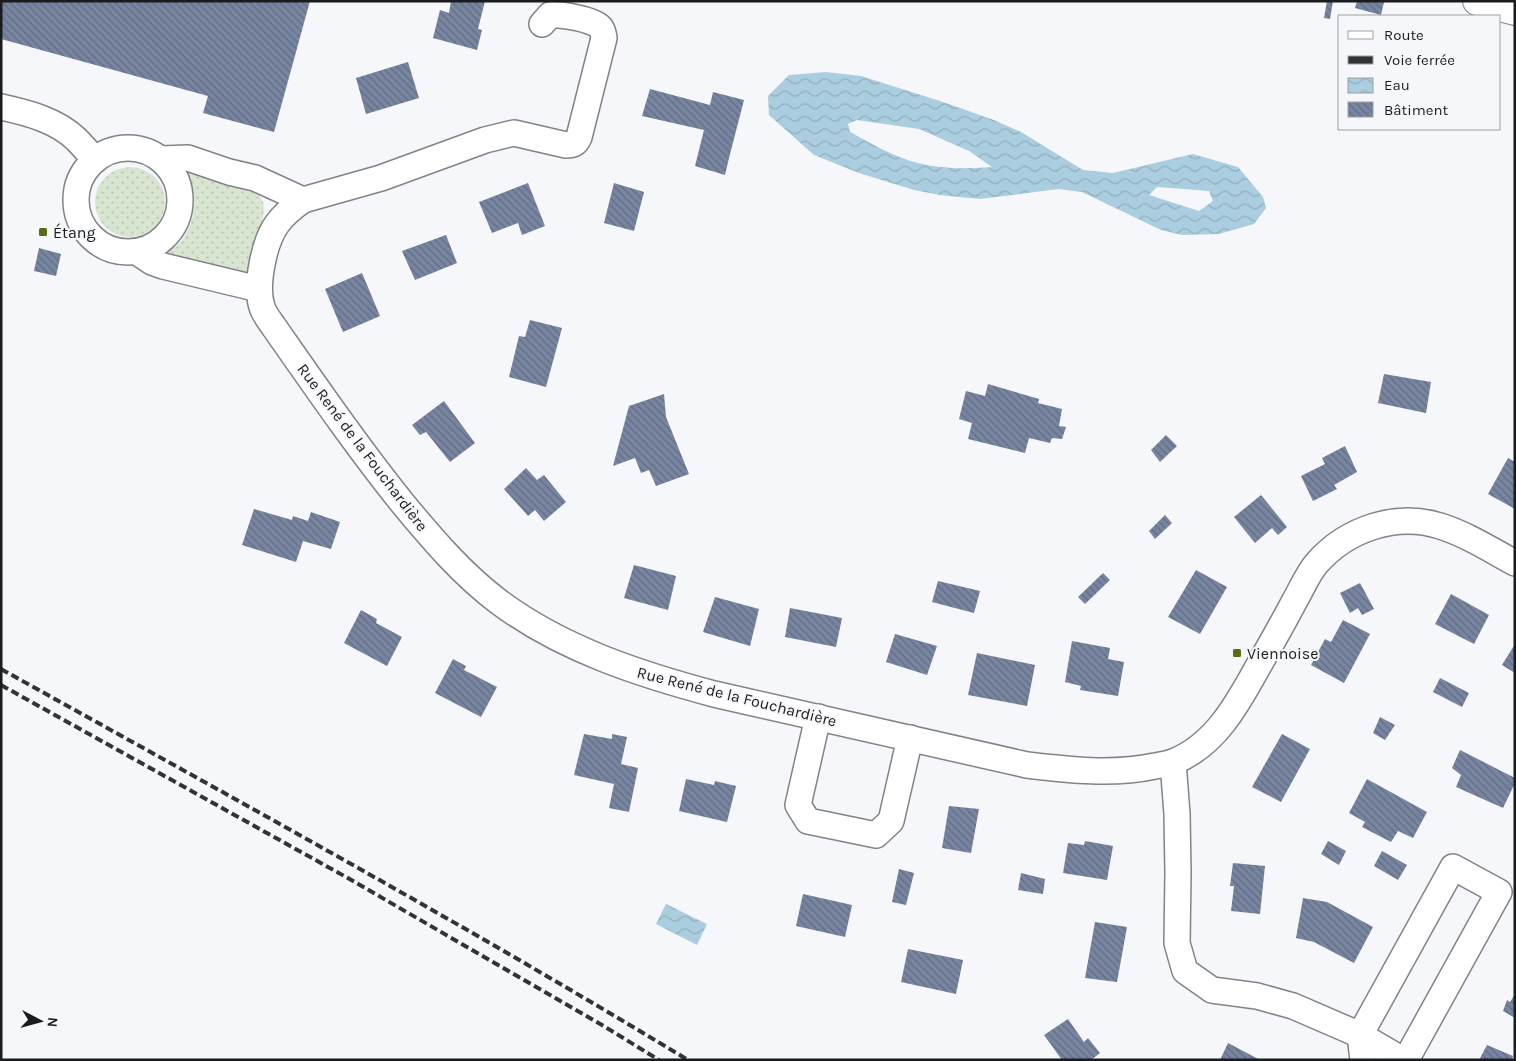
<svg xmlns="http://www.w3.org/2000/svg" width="1516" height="1061" font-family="Karla,sans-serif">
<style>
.grass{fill:url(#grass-dots)}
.water{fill:url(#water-waves);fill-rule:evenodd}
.building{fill:url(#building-back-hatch)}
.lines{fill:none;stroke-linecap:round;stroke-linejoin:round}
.minor-casing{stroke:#828386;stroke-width:28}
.primary-casing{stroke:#828386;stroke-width:30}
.minor{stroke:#fff;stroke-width:25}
.primary{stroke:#fff;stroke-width:28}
.rail{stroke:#323334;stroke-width:4;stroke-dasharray:8 4;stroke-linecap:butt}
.poi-dot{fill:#596b17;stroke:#f6f7fa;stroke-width:2}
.labels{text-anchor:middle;stroke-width:4;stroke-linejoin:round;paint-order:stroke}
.poi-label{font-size:16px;fill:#1a1b1c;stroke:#f6f7fa;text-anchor:start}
.street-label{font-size:16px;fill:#1a1b1c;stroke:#f6f7fa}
</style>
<defs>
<pattern id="grass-dots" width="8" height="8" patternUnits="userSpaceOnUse" patternTransform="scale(1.25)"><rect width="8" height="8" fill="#d8e5d1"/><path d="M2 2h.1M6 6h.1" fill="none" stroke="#b9c4b3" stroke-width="1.8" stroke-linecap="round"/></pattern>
<pattern id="water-waves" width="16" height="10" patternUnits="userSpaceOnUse" patternTransform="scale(1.25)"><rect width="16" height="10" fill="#aacddf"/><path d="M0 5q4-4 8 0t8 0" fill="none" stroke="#92afbf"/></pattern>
<pattern id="building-back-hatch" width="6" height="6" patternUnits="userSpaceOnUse" patternTransform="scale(1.25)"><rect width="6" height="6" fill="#7885a1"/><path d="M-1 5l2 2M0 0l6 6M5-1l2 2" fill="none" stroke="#626c82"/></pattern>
</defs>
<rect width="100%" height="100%" fill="#f6f7fa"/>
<g class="grass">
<circle cx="130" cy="202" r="35"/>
<path d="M187 168 251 187C256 192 261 196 263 202 267 216 254 250 251 264L247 271 242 276 165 256C169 250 175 248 180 243 192 228 198 204 192 186 190 181 187 176 185 172Z"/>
</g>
<g class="water">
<path d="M826 72 861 76 940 101 994 120 1021 132 1083 170 1113 173 1193 154 1238 167 1263 197 1266 208 1254 224 1219 234 1182 235 1161 230 1082 192 1058 189 980 199 940 195 914 190 859 173 814 155 769 115 768 96 789 75ZM857 120 919 129 969 151 992 167C968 169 941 169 918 163 894 157 872 144 850 132L848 124ZM1157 187 1209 191 1213 201 1199 211 1149 195Z"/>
<path d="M666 904 707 924 697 945 656 924Z"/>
</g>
<g class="building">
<path d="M1 1H310L274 132 203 113 208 96 1 39Z"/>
<path d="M451 1H485L478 29 482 30 477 50 433 38 440 10 449 13Z"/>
<path d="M1327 1H1333L1330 19 1324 18Z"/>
<path d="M1357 1 1384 2 1381 15 1355 8Z"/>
<path d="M408 62 419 98 366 114 356 78Z"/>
<path d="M650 89 710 105 713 92 744 100 729 158 725 175 695 166 704 130 642 116Z"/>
<path d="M528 183 545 226 522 235 518 223 492 233 479 202Z"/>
<path d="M614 183 644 192 634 231 604 223Z"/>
<path d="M446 235 457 263 415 280 402 251Z"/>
<path d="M39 248 61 254 56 276 34 271Z"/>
<path d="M362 273 380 316 343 332 325 289Z"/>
<path d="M530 320 562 328 546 387 509 377 519 336 525 337Z"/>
<path d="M1384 374 1431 382 1426 413 1378 403Z"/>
<path d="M988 384 1039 399 1038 403 1062 409 1059 426 1066 427 1062 439 1052 438 1050 443 1029 438 1025 453 968 439 972 423 959 419 966 391 985 396Z"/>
<path d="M664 394 666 417 689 474 656 486 649 470 641 473 635 458 613 466 629 406Z"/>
<path d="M444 401 475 443 450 462 426 432 420 435 412 425Z"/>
<path d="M1166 435 1177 446 1160 462 1151 450Z"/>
<path d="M1345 446 1357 472 1334 485 1337 489 1313 501 1301 476 1325 464 1322 458Z"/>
<path d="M1508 458 1515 462V509L1488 494Z"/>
<path d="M526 468 537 480 544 475 566 502 544 521 535 510 528 516 504 489Z"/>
<path d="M1261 495 1287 527 1278 535 1272 528 1255 543 1234 517Z"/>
<path d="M254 509 292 520 293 516 308 521 311 512 340 522 331 549 303 541 296 562 242 545Z"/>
<path d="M1165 515 1172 523 1155 539 1149 531Z"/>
<path d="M634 565 676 576 668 610 624 598Z"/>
<path d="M1196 570 1227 587 1200 634 1168 617Z"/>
<path d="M1103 573 1110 580 1085 604 1078 597Z"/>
<path d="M938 581 980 591 974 613 932 602Z"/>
<path d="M1360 583 1374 609 1362 615 1358 608 1350 613 1340 593Z"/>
<path d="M1451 594 1489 615 1474 644 1435 624Z"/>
<path d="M715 597 759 609 750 646 703 632Z"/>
<path d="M790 608 842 618 836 647 785 637Z"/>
<path d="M361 610 377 619 376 623 402 637 387 666 344 643Z"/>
<path d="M1343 620 1370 634 1344 683 1311 665 1325 639 1331 642Z"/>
<path d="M895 634 937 646 927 675 886 662Z"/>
<path d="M1072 641 1110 648 1108 659 1124 662 1118 696 1080 690 1081 686 1065 682Z"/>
<path d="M1515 644V673L1502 665Z"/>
<path d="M977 653 1035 665 1027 706 968 695Z"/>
<path d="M453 659 466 666 464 670 497 687 481 717 435 693Z"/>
<path d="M1440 678 1469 693 1462 707 1433 692Z"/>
<path d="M1380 717 1395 725 1385 740 1373 733Z"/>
<path d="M584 734 612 739V734L627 737 621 764 638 768 629 812 609 808 614 784 574 775Z"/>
<path d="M1282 734 1310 749 1281 802 1252 787Z"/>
<path d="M1460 750 1515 778V783L1503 808 1456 787 1461 775 1452 768Z"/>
<path d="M686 779 714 785 715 781 736 786 727 822 679 811Z"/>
<path d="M1367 779 1427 812 1413 838 1398 831 1391 842 1362 827 1365 822 1349 813Z"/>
<path d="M949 806 979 809 971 853 942 848Z"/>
<path d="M1085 841 1113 846 1107 880 1063 873 1068 843 1084 845Z"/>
<path d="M1328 841 1346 851 1339 865 1321 854Z"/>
<path d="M1382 851 1407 865 1398 880 1374 866Z"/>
<path d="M1233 863 1265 866 1260 914 1231 911 1234 886H1230Z"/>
<path d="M899 869 914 873 906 905 892 902Z"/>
<path d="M1021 873 1045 879 1043 894 1018 890Z"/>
<path d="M803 894 852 905 845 937 796 926Z"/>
<path d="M1303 898 1327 902 1373 927 1354 963 1314 942 1296 938Z"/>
<path d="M1095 922 1127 927 1117 982 1085 978Z"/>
<path d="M908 949 963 960 956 994 901 982Z"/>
<path d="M1515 994V1018L1503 1011 1507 1000 1510 1002Z"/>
<path d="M1068 1019 1084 1042 1088 1038 1100 1053 1091 1060H1062L1044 1035Z"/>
<path d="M1228 1043 1247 1053 1260 1060H1220Z"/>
<path d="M1487 1045 1513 1056 1512 1060H1479Z"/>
</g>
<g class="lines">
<defs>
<g id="minor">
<path d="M1 107C28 113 56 120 76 139 83 146 89 153 95 160"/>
<circle cx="128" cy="200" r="52"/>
<path d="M161 159 188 158 229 172 255 178 303 200C293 207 284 214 277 224 264 242 255 286 262 307 264 314 270 321 274 327 316 387 358 448 404 505 433 540 463 575 499 602 562 649 639 674 714 694L1027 765C1069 770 1113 775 1155 766 1161 765 1167 764 1173 762 1216 745 1238 703 1259 665 1271 644 1283 623 1294 602 1301 590 1308 573 1317 563 1347 529 1396 512 1440 526 1466 534 1491 550 1515 563"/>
<path d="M303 200 381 178 485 140 514 133 566 145C573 145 576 144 579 137L604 38C603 33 603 30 600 27 593 19 560 14 550 15L542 24"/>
<path d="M137 252 152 262 163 266 259 289"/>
<path d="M818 717 798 805 808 821 876 835 891 821 910 738"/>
<path d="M1173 762 1177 814 1178 873 1177 943 1185 971 1212 990 1257 996 1293 1006 1360 1035 1403 1060"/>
<path d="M1363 1060 1360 1035 1453 867 1499 892 1406 1060"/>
</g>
<path id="primary" d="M1477 1 1515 11"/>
</defs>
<use href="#minor" class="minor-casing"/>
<use href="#primary" class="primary-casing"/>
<use href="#minor" class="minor"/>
<use href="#primary" class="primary"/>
<g class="rail">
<path d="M1 669C231 797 462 923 688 1060"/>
<path d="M1 685 346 877 602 1025 659 1060"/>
</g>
</g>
<g class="poi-dot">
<rect x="38" y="227" width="10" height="10" rx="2.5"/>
<rect x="1232" y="648" width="10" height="10" rx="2.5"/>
</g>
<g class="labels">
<g class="poi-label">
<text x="53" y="238">Étang</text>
<text x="1247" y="659">Viennoise</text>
</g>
<g class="street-label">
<text transform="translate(363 447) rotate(53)" y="6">Rue René de la Fouchardière</text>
<text transform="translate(737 696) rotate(14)" y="6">Rue René de la Fouchardière</text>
</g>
</g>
<rect width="1516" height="1061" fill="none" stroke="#1a1b1c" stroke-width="5"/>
<rect x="1338" y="15" width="162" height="115" fill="#f6f7fa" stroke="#9e9fa1"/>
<rect x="1348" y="31" width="25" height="8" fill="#ffffff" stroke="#9e9fa1"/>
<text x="1384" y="40" font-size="15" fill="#1a1b1c">Route</text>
<rect x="1348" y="56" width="25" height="8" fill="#323334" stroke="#9e9fa1"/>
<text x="1384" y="65" font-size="15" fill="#1a1b1c">Voie ferrée</text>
<rect x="1348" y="78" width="25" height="15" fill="url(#water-waves)" stroke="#9e9fa1"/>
<text x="1384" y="90" font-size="15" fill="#1a1b1c">Eau</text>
<rect x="1348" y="102" width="25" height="15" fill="url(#building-back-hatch)" stroke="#9e9fa1"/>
<text x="1384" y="115" font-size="15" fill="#1a1b1c">Bâtiment</text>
<g transform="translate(40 1021) rotate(96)" stroke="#f6f7fa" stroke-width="4" paint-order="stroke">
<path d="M0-4L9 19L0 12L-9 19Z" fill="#1a1b1c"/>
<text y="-8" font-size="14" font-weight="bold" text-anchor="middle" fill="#1a1b1c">N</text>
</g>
</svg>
